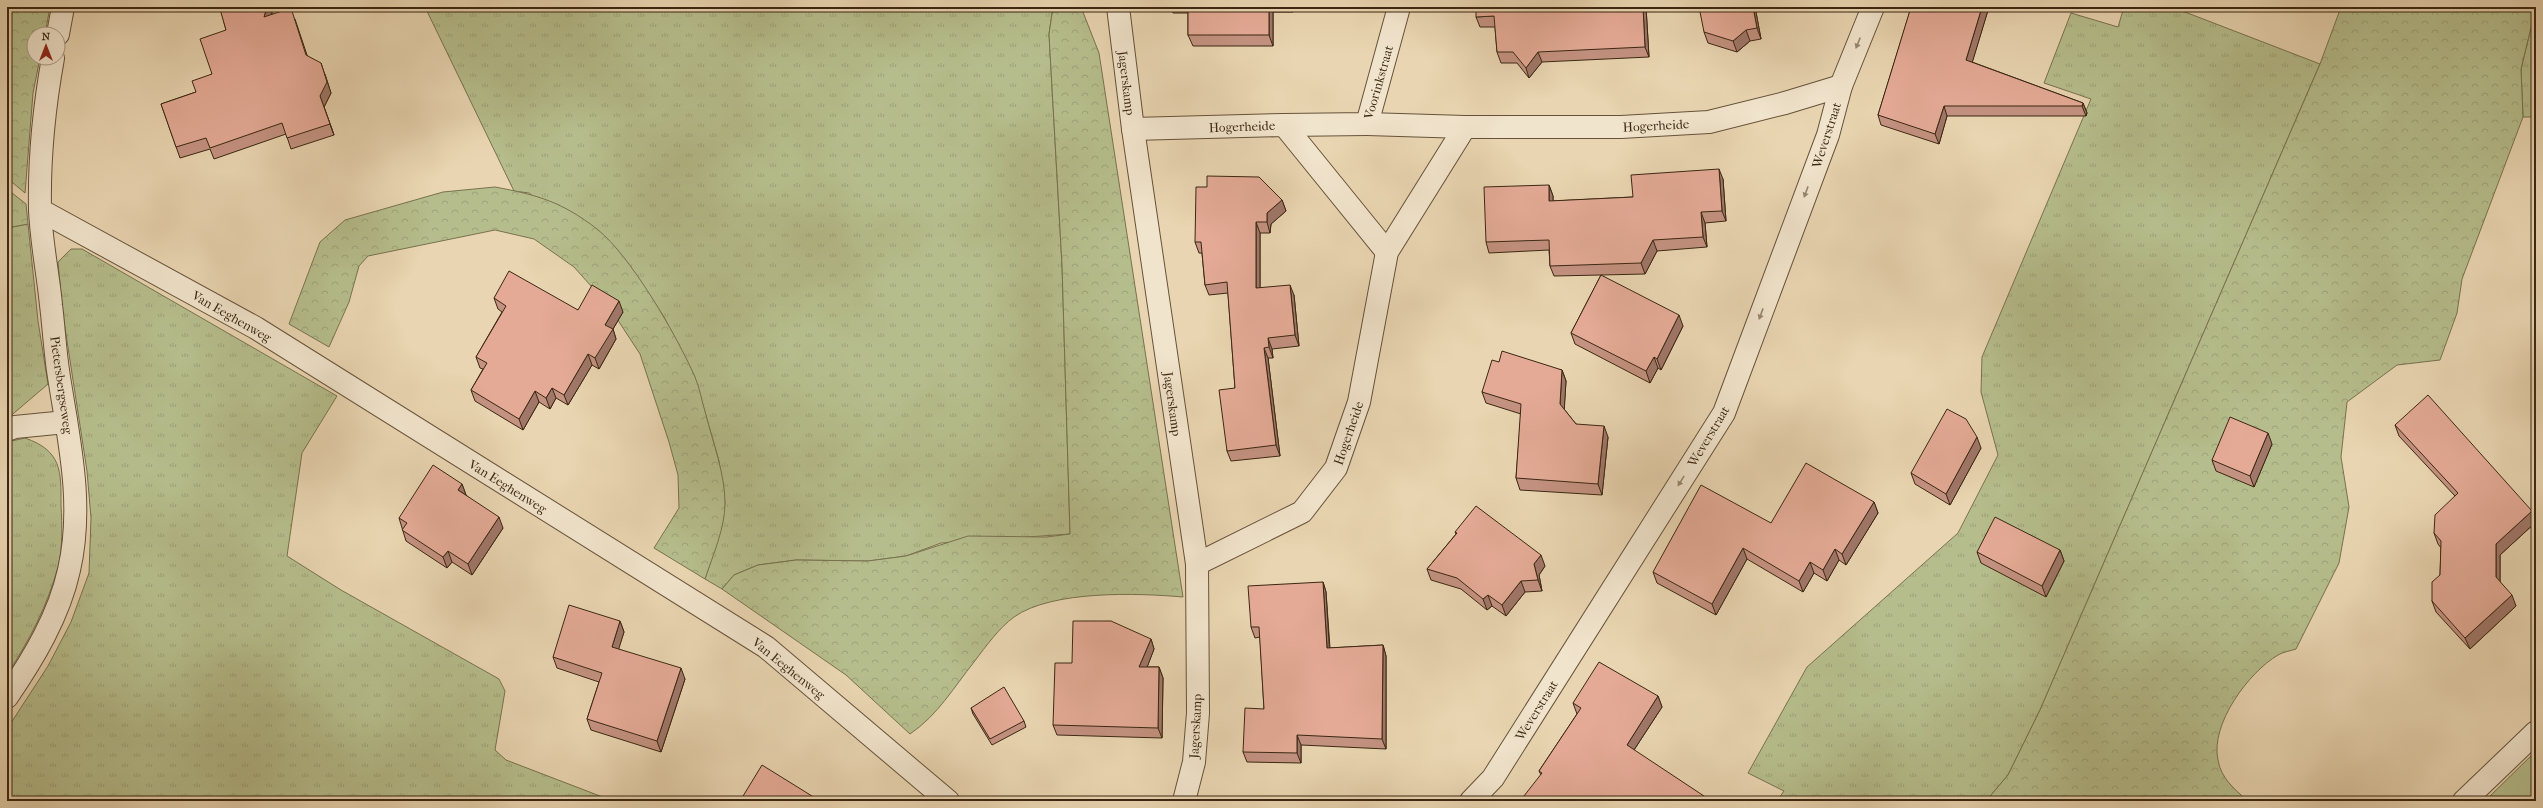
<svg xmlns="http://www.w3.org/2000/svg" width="2543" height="808" font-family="'IM FELL French Canon',serif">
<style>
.grass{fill:url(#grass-tufts);stroke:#78724f}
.forest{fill:url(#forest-crowns);stroke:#78724f}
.park{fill:#b6bd8c;stroke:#78724f}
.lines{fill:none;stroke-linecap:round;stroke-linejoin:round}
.service-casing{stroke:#66523a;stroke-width:24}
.minor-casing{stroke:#66523a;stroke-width:24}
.service{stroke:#f1e4cc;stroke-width:22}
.minor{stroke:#f1e4cc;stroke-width:22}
.wall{fill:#c49281;stroke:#3b2712}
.shaded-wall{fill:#a07769;stroke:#3b2712}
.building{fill:#e4aa96;stroke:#3b2712}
.oneway{fill:#96866f}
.labels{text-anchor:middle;stroke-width:3;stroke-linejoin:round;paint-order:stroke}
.street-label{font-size:13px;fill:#3b2712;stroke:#f1e4cc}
</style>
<defs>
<pattern id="grass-tufts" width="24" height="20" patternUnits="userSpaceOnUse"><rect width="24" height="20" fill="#b6bd8c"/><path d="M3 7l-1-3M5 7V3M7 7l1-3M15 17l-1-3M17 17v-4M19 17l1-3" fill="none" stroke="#9da278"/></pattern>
<pattern id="forest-crowns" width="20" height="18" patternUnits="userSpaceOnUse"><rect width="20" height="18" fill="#b6bd8c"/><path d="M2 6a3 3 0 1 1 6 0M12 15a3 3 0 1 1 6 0" fill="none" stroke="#9da278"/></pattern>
</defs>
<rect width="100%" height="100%" fill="#e9d5b1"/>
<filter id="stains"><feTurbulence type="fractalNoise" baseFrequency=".005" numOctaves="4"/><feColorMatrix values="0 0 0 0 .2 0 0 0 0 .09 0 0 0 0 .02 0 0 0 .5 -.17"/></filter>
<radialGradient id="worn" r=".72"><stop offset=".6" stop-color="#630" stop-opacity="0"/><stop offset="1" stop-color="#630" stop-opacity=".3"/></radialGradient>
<g class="grass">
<path d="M425 7H1053L1049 34 1062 265 1070 534 941 543 906 556 868 561 796 560 758 565 734 575 722 589 705 579 718 539 725 503 719 461 695 378 664 317 630 266 529 193 514 191Z"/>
<path d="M2124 7H2172L2320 64 2040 710 2008 775 1986 801H1777L1784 791 1748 773 1807 667 1958 533 1998 455 1981 392 1982 357 2091 99 2044 83 2071 13 2118 27Z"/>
<path d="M2536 7V117H2523L2521 69Z"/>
<path d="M28 224 38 321 48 384 7 419V228Z"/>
<path d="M71 249H82L337 396 302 453 287 556 341 590 499 679 505 691 495 750 506 760 613 801H7V729L48 666 71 622 89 573 91 518 87 471 63 315 58 262Z"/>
<path d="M25 438C62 451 61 471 61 505 62 525 63 548 58 567 48 604 29 642 7 674V442Z"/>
</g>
<g class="forest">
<path d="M7 7H50L45 34H34V58H40L33 93 25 193 7 178Z"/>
<path d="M1053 7H1081L1099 53 1183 597C1138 593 1052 590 1014 617 999 628 986 646 974 662 954 687 938 715 910 734L846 675 722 589 734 575 758 565 796 560 868 561 906 556 968 536 1046 537 1070 534 1062 265 1049 34Z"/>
<path d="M2341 7H2536L2521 69 2523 117 2462 279 2457 313 2440 360 2397 365 2347 402 2341 457 2349 507 2339 563 2296 649C2290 651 2283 652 2278 655 2249 672 2210 724 2218 760 2221 778 2234 789 2248 801H1986L2008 775 2040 710 2320 64Z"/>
<path d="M495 187C538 195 562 202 597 229 631 256 677 336 695 377 700 389 702 402 706 415 713 443 725 474 725 503 725 528 713 555 705 579L654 548 679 508 678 475 669 442 640 354 608 305 574 267 534 239 495 230 368 256 359 266 349 302 329 347 289 324 320 242 345 220 443 192Z"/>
<path d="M7 189 26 204 28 224 7 228Z"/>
</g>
<path class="park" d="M2536 751V801H2485Z"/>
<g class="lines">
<defs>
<path id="service" d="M7 430 15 427 66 422"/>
<g id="minor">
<path d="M1118 7 1133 129 1197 564 1198 713 1194 762 1184 801"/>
<path d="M58 34 63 7"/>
<path d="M1367 124 1465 127"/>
<path d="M1284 125 1367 124 1399 7"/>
<path d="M1133 129 1284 125 1387 252"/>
<path d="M40 210 256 328 766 647 948 801"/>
<path d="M1197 564 1302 512 1336 468 1359 402 1387 252 1465 127H1621L1709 122 1785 103 1841 86"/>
<path d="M7 697C33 659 59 616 69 570 84 505 69 441 59 377 55 353 54 329 51 305 48 273 41 241 40 209 39 158 44 108 53 58"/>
<path d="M1471 801 1493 778 1724 413 1828 135 1841 86 1873 7"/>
<path d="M2464 801 2536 732"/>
</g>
</defs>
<use href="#service" class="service-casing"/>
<use href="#minor" class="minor-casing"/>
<use href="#service" class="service"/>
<use href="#minor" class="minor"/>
</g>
<g class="wall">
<path d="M220 7H273L272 14 295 19 307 55 325 74 331 93 324 107 334 135 291 149 286 134 214 159 210 149 180 158 161 104 196 92 212 74 226 30Z"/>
<path d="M1170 7H1293V12H1273V46H1193L1188 35V13H1173Z"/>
<path d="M1646 7 1649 57 1542 62 1529 78 1517 63H1501L1497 52 1495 27H1480L1476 17Z"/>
<path d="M1755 7 1761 39 1750 41 1737 52 1708 43 1704 32Z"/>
<path d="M1910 7H1989L1972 62 2083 103 2087 113 2086 116H1947L1939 144 1881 125 1878 115 1911 8Z"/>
<path d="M1723 179 1726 221 1705 223 1707 247 1657 251 1645 274 1601 275 1683 326 1661 370 1658 368 1650 383 1575 344 1571 333 1601 275 1554 276 1550 266 1549 250 1489 253 1486 242 1549 185 1553 196V201L1633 197Z"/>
<path d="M1282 200 1286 211 1271 224 1270 233H1260V288L1294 295 1299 346 1272 349 1273 358H1268L1280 456 1231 461 1227 451 1235 388 1228 293 1209 295 1205 285 1202 253H1199L1195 242Z"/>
<path d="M494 298 578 310 623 312 613 329 616 339 599 369 592 365 568 405 556 398 550 409 539 402 523 430 475 401 471 390 483 369 480 368 476 357 502 312 498 309Z"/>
<path d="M1499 362 1562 370 1566 381 1564 409 1576 424 1608 437 1602 495 1520 490 1516 478 1521 414 1486 403 1482 392Z"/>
<path d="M2395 425 2536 522 2500 555V582L2516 606 2470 649 2436 612 2432 601 2440 575 2441 548 2438 544 2434 533 2455 496 2399 436Z"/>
<path d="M2272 444 2254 487 2216 471 2212 460Z"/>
<path d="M1981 448 1950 505 1915 484 1911 473Z"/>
<path d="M462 484 466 495 503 528 472 575 452 562 447 568 406 541 399 518Z"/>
<path d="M1874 502 1878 513 1846 565 1839 560 1827 581 1814 573 1803 592 1747 559 1716 615 1657 583 1653 572 1771 523Z"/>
<path d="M1455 532 1545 566 1539 575 1542 591 1525 592 1506 616 1492 606 1487 610 1461 589 1431 580 1427 569 1456 534Z"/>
<path d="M2060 550 2064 561 2046 597 1981 563 1977 552Z"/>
<path d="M1323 582 1326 592 1330 648 1383 645 1386 656V749L1301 745V763L1247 762 1243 752 1264 709 1260 637 1255 638 1251 627Z"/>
<path d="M620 621 624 632 618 649 685 679 661 752 591 730 587 719 599 682 557 668 553 657Z"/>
<path d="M1151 639 1154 649 1147 667H1159L1163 678 1162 738 1057 735 1053 725Z"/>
<path d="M1658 696 1662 707 1634 750 1541 775 1539 771 1577 714 1573 703Z"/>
<path d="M971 708 1024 721 1026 727 992 745 973 714Z"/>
</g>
<g class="shaded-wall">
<path d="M267 7H273L268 28 264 17Z"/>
<path d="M1269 7H1272L1273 12V46L1269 35Z"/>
<path d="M1643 7H1646L1649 57 1645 47Z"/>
<path d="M1753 7H1755L1761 39 1757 28Z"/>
<path d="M1982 7H1989L1970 70 1966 60Z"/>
<path d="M1746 30 1750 41 1737 52 1733 41Z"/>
<path d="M1538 52 1542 62 1529 78 1526 68Z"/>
<path d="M321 63 331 93 324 107 334 135 320 96Z"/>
<path d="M2083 103 2087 113 2086 116 2082 106Z"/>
<path d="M1944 106 1947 116 1939 144 1935 134Z"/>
<path d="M1719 169 1723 179 1726 221 1722 211Z"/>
<path d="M1549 185 1553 196V212L1549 201Z"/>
<path d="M1282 200 1286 211 1271 224 1270 233 1267 222V213Z"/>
<path d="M1701 212 1705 223 1707 247 1703 237Z"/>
<path d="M1256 222 1260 233V299L1256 288Z"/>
<path d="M1653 240 1657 251 1645 274 1641 263Z"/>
<path d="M1290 285 1294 295 1299 346 1295 335Z"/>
<path d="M619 301 623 312 613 329 616 339 599 369 595 358 605 325Z"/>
<path d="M1679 315 1683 326 1661 370 1657 359Z"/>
<path d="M1268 338 1272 349 1273 358 1269 347Z"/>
<path d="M1264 348 1268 358 1280 456 1276 445Z"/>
<path d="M588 354 592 365 568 405 564 395Z"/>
<path d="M1654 357 1658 368 1650 383 1646 371Z"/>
<path d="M1562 370 1566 381 1564 415 1560 404Z"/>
<path d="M552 388 556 398 550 409 546 398Z"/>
<path d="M535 391 539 402 523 430 519 419Z"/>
<path d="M1604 426 1608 437 1602 495 1598 484Z"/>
<path d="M2268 433 2272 444 2254 487 2250 476Z"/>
<path d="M1977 437 1981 448 1950 505 1946 494Z"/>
<path d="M462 484 466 495 458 490Z"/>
<path d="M1874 502 1878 513 1846 565 1842 554Z"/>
<path d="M2532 511 2536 522 2500 555V588L2496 577V544Z"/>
<path d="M499 517 503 528 472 575 468 564Z"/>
<path d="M1743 548 1747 559 1716 615 1712 604Z"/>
<path d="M1835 549 1839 560 1827 581 1823 570Z"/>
<path d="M2060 550 2064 561 2046 597 2042 586Z"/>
<path d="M448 551 452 562 447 568 443 557Z"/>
<path d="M1541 555 1545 566 1539 575 1542 591 1538 580 1534 564Z"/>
<path d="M1810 562 1814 573 1803 592 1799 581Z"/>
<path d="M1521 581 1525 592 1506 616 1502 605Z"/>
<path d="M1323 582 1326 592 1330 658 1327 648Z"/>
<path d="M1488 595 1492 606 1487 610 1483 599Z"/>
<path d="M2512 595 2516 606 2470 649 2465 638Z"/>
<path d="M620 621 624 632 616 658 612 647Z"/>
<path d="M1151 639 1154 649 1143 678 1139 667Z"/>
<path d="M1383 645 1386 656V749L1382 739Z"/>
<path d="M1159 667 1163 678 1162 738 1158 728Z"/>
<path d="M681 668 685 679 661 752 657 741Z"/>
<path d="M1658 696 1662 707 1630 756 1627 745Z"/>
<path d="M1297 735 1301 745V763L1297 753Z"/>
</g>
<g class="building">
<path d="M220 7H267L264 17 291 8 306 55 321 63 327 82 320 96 330 124 287 138 282 123 210 148 206 138 176 147 161 104 196 92 192 81 212 74 200 39 226 30 220 9Z"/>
<rect x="1188" y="7" width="81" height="28"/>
<path d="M1476 7H1643L1645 47 1538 52 1526 68 1513 52H1497L1494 16 1476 17Z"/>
<path d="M1699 7H1753L1757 28 1746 30 1733 41 1704 32Z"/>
<path d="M1911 7H1982L1966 60 2083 103 2082 106H1944L1935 134 1878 115Z"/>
<path d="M1719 169 1722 211 1701 212 1703 237 1653 240 1641 263 1550 266 1549 240 1486 242 1484 187 1549 185V201L1633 197 1631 175Z"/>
<path d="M1207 176 1259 177 1282 200 1267 213V222H1256V288L1290 285 1295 335 1268 338 1269 347 1264 348 1276 445 1227 451 1219 390 1235 388 1227 282 1205 285 1201 242H1195L1196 187H1207Z"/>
<path d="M509 271 578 310 592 285 619 301 605 325 613 329 595 358 588 354 564 395 552 388 546 398 535 391 519 419 471 390 487 363 476 357 506 306 494 298Z"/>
<path d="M1601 275 1679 315 1657 359 1654 357 1646 371 1571 333Z"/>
<path d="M1502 351 1562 370 1560 404 1576 424 1604 426 1598 484 1516 478 1521 404 1482 392 1492 360 1499 362Z"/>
<path d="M2428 395 2532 511 2496 544V577L2512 595 2465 638 2432 601V582L2440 575 2441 541 2434 533 2435 515 2458 493 2395 425Z"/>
<path d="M1947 409 1966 419 1977 437 1946 494 1911 473Z"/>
<path d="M2230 417 2268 433 2250 476 2212 460Z"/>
<path d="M1806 463 1874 502 1842 554 1835 549 1823 570 1810 562 1799 581 1743 548 1712 604 1653 572 1701 485 1771 523Z"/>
<path d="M433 465 462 484 458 490 499 517 468 564 448 551 443 557 402 530 407 523 399 518Z"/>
<path d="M1476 506 1541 555 1534 564 1538 580 1521 581 1502 605 1488 595 1483 599 1457 578 1427 569 1457 533 1455 532Z"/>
<path d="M1995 517 2060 550 2042 586 1977 552Z"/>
<path d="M1323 582 1327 648 1383 645 1382 739 1297 735V753L1243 752 1245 708 1264 709 1259 627H1251L1248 586Z"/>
<path d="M569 605 620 621 612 647 681 668 657 741 587 719 602 673 553 657Z"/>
<path d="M1073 621H1111L1151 639 1139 667H1159L1158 728 1053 725 1055 663H1072Z"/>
<path d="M1599 662 1658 696 1627 745 1710 800 1709 801H1520L1542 773 1539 771 1581 708 1573 703Z"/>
<path d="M1004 687 1024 721 990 739 971 708Z"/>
<path d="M762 765 820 801H740Z"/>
</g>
<defs><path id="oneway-solid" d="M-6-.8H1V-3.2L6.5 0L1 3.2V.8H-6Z"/></defs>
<g class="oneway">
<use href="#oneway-solid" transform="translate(1858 43) rotate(112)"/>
<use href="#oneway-solid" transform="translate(1806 192) rotate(110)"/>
<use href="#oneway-solid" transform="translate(1761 314) rotate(110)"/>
<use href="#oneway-solid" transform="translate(1681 481) rotate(122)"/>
</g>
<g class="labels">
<g class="street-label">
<text transform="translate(1378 82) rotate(-74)" y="5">Voorinkstraat</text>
<text transform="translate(1127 83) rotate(83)" y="5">Jagerskamp</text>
<text transform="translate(1656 125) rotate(-3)" y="5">Hogerheide</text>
<text transform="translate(1242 126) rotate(-2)" y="5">Hogerheide</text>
<text transform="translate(1826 135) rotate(-72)" y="5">Weverstraat</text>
<text transform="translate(232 316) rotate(30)" y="5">Van Eeghenweg</text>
<text transform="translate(62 385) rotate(82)" y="5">Pietersbergseweg</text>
<text transform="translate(1173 404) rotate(82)" y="5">Jagerskamp</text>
<text transform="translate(1348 433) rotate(-71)" y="5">Hogerheide</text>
<text transform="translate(1708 436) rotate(-59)" y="5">Weverstraat</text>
<text transform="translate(508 486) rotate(32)" y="5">Van Eeghenweg</text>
<text transform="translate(789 668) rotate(39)" y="5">Van Eeghenweg</text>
<text transform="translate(1536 710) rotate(-58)" y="5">Weverstraat</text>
<text transform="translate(1195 726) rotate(-87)" y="5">Jagerskamp</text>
</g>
</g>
<rect width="2543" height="808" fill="none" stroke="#e9d5b1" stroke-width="24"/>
<rect x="8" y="8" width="2527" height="792" fill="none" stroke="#3b2712" stroke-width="2"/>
<rect x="12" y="12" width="2519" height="784" fill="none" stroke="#3b2712"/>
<g transform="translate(46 46)"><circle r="19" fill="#f1e4cc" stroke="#a89882"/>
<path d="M0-3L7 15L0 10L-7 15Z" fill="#8f2418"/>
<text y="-6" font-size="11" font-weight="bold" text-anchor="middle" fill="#3b2712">N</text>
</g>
<rect width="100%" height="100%" filter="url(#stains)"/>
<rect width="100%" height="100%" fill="url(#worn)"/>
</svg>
